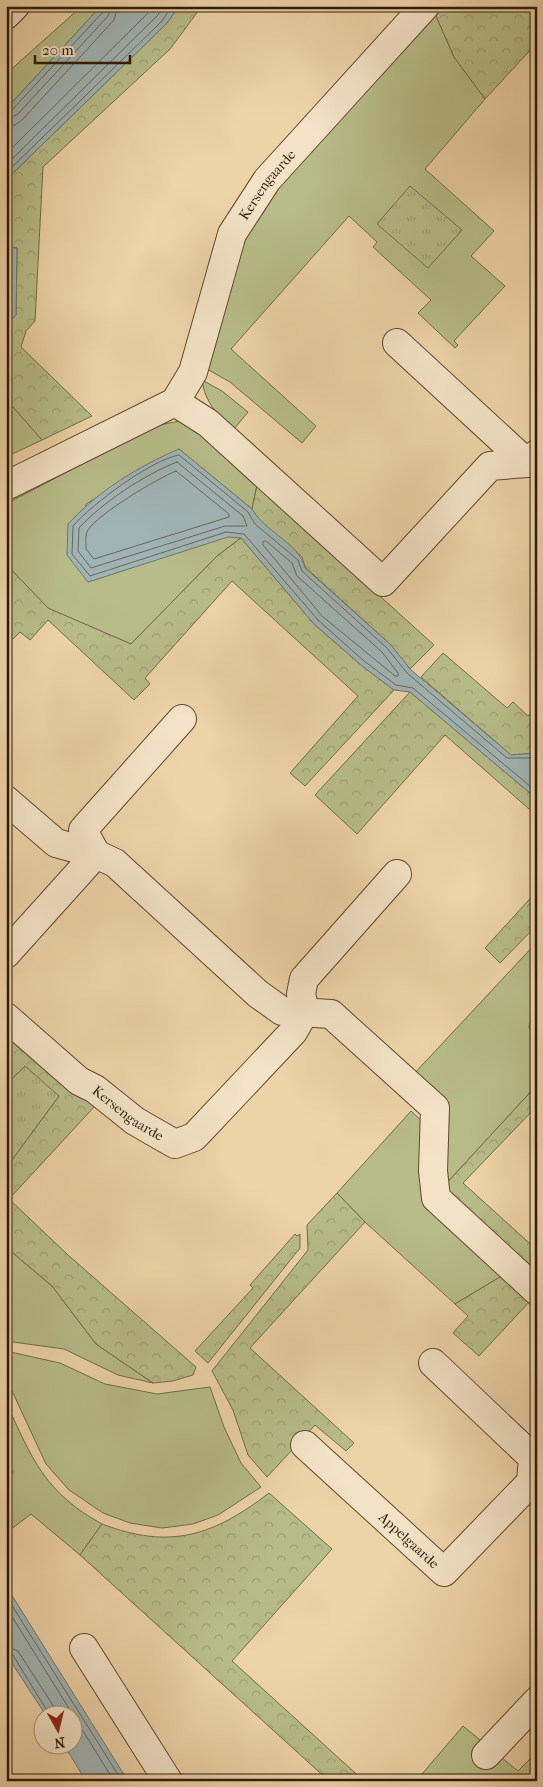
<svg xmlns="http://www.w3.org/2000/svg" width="543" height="1787" font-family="'IM FELL French Canon',serif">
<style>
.grass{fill:#b7bc88;stroke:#726c46}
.forest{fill:url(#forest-crowns);stroke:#726c46}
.park{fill:url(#park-tufts);stroke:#726c46}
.water{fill:#a0b4b5;stroke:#72776e}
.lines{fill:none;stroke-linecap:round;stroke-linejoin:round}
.shore{stroke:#67685c;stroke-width:1}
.street-casing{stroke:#5e492d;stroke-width:30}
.secondary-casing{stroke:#2e1b04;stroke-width:30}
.street{stroke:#f3e2c6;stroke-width:28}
.secondary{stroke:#f3e2c6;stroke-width:28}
.labels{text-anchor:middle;stroke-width:4;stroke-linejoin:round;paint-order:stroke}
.street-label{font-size:14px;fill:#2e1b04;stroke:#f3e2c6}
</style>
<defs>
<pattern id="forest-crowns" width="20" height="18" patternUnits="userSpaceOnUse" patternTransform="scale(1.25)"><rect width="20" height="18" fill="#b7bc88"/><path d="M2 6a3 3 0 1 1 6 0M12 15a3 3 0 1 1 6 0" fill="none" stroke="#9ea174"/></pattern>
<pattern id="park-tufts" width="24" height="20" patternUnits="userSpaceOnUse" patternTransform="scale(1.25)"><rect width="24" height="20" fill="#b7bc88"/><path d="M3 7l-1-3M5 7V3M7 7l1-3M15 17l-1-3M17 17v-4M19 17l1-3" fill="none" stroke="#9ea174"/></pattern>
</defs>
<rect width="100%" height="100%" fill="#edd3a8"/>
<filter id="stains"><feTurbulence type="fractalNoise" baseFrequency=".004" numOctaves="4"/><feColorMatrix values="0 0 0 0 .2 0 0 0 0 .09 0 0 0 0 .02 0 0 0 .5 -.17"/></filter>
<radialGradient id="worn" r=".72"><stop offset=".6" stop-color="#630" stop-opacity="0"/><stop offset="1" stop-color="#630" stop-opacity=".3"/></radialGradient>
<g class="grass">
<path d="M82 6H101L6 109V74Z"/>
<path d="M436 16 454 57 485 99 425 169 494 231 471 256 505 286 454 341 458 345 455 348 418 313 431 300 373 247 377 242 349 216 231 349 316 426 302 443 230 382 205 368 244 240 266 201Z"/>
<path d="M202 380 222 391 248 412 234 429C217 414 205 403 202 380Z"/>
<path d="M6 399 42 440 6 457Z"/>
<path d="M180 421 195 429 257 485 252 509 179 449 86 504 88 582 228 536 241 538 217 556 131 644 47 608 6 564V504L154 426Z"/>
<path d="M537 942V1006L534 1008 529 1027 537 1038V1085L444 1186 449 1118 437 1098 412 1076Z"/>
<path d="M411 1111 424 1123 422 1165 505 1274 455 1304 365 1222 337 1193Z"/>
<path d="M6 1247 52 1286 96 1344 153 1383 118 1375 64 1349 6 1341Z"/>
<path d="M6 1351 60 1363 105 1384 157 1394 210 1387 224 1427 241 1463 261 1487 218 1515 193 1524 162 1528 130 1523 103 1513 69 1490 46 1464 6 1378Z"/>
<path d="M6 1402C32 1459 45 1493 102 1524L80 1555 31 1514 6 1533V1487L13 1472 6 1451Z"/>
<path d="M463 1726 518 1771 537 1752V1781H416Z"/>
</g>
<g class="forest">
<path d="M179 6H202L170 49 43 167 35 321 26 331 21 347 92 416 42 440 6 399V325L16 315 17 248 6 247V180L166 24Z"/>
<path d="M444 6H537V43L485 99 454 57 436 16Z"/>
<path d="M257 485 434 645 410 669 391 645 305 567 302 557 259 520 252 509Z"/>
<path d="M241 538 314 624 361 665 394 690 305 786 290 773 358 696 232 581 145 678 150 684 134 700 48 620 30 640 20 632 6 646V564L48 608 131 644 217 556Z"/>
<path d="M443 653 507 708 513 702 528 716 537 706V753L511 755 421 677Z"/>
<path d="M410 692 537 799V816L445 735 357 834 315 795Z"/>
<path d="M537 891V925L500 963 485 948Z"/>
<path d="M16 1034 95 1106 9 1199 68 1255 196 1367 193 1375 173 1381 153 1383 96 1344 52 1286 6 1247V1168L59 1096 6 1085V1044Z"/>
<path d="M537 1085V1106L463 1183 537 1250V1275L446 1191 444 1186Z"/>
<path d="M337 1193 365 1222 250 1348 354 1443 346 1451 315 1425 267 1477 248 1455 233 1410 212 1371 308 1250 307 1225Z"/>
<path d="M295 1234 297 1236 300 1234V1248L208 1363 195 1351 253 1288 250 1285Z"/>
<path d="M505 1274 531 1300 479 1356 453 1333 468 1316 455 1304Z"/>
<path d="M269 1493 332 1549 232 1661 364 1781H329L80 1555 102 1524C170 1550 213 1536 269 1493Z"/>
</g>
<g class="park">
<path d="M410 186 462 230 428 268 377 224Z"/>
<path d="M25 1066 59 1096 6 1168V1085Z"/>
</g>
<g class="water">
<path d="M101 6H179L166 24 6 180V109Z"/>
<path d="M6 247 17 248 16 315 6 325Z"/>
<path d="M179 449 252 509C265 532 299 543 305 568L391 645 410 669 511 755 537 753V799L410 692 394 690 361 665 314 624 241 538 228 537 88 582 67 555 68 524C98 491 139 466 179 449Z"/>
<path d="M6 1586 128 1781H86L64 1745 72 1744V1714H45L6 1654Z"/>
</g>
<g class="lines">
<g class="shore">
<path d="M6 112 12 110 103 12 104 6"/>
<path d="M6 119 17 115 108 16 111 6"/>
<path d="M6 126 15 125 22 120 114 20 118 6"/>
<path d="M6 154 155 6"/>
<path d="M6 165 157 16 165 6"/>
<path d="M6 173 162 21 172 6"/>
<path d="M6 252 12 255 11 312 6 318"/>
<path d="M177 462 243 516 247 526H225L91 568 78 551 79 528C103 502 144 475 177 462Z"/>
<path d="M176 471 229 514V517L94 559 86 549C86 543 85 534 88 530 98 514 158 478 176 471Z"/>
<path d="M266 541 292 563 297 576 382 652 398 673V676H395L322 616 263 545V542Z"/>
<path d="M537 758H507L407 673 387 648 302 571 298 560 255 524 248 512 179 455C151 460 92 504 73 526L72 554 90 576 226 532 244 534 318 620 364 661 396 685 413 688 537 792"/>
<path d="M6 1596 122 1781"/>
<path d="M6 1607 114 1781"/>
<path d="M6 1646 18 1651 54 1707 55 1714"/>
<path d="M6 1652 13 1655 49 1714"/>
</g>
<defs>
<g id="street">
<path d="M397 343 527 463"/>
<path id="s1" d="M175 402 193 372 232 234 267 180 425 6"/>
<path d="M6 486 175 402 208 423 383 582 490 466 527 463 537 454"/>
<path d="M6 800 56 843 96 854"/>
<path d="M96 854 83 830 182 719"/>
<path d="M6 954 96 854 115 863 258 994 282 1011 331 1014 435 1108 433 1171 436 1198 537 1291"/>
<path id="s2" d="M6 1017 79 1081 95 1089 135 1121 175 1144 194 1137 293 1032 305 1011 301 994 304 979 397 874"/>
<path d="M433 1363 533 1458 531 1482"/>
<path id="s3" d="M305 1445 444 1572 531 1482 537 1487"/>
<path d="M84 1648 168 1781"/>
<path d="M486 1755 537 1701"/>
</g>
<path id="secondary" d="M6 15 15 6"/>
</defs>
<use href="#street" class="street-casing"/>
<use href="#secondary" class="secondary-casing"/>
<use href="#street" class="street"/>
<use href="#secondary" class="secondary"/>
</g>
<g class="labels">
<g class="street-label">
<text dy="5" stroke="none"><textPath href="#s1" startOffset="239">Kersengaarde</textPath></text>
<text dy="5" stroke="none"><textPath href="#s2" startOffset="156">Kersengaarde</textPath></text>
<text dy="5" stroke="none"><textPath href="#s3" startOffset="141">Appelgaarde</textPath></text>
</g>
</g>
<rect width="543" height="1787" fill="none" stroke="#edd3a8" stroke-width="25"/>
<rect x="8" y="8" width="528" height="1772" fill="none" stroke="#2e1b04" stroke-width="2.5"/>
<rect x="12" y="12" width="518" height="1762" fill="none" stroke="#2e1b04"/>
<g transform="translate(58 1730) rotate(172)"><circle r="24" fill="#f3e2c6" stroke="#a49278"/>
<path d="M0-4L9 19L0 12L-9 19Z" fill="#8f2418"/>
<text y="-8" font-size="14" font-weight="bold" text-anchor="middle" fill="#2e1b04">N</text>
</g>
<path d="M35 55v8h95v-8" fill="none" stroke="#2e1b04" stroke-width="2.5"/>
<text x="42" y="55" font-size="15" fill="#2e1b04" stroke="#f3e2c6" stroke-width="4" paint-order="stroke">20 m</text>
<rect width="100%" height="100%" filter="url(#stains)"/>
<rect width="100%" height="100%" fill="url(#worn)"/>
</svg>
